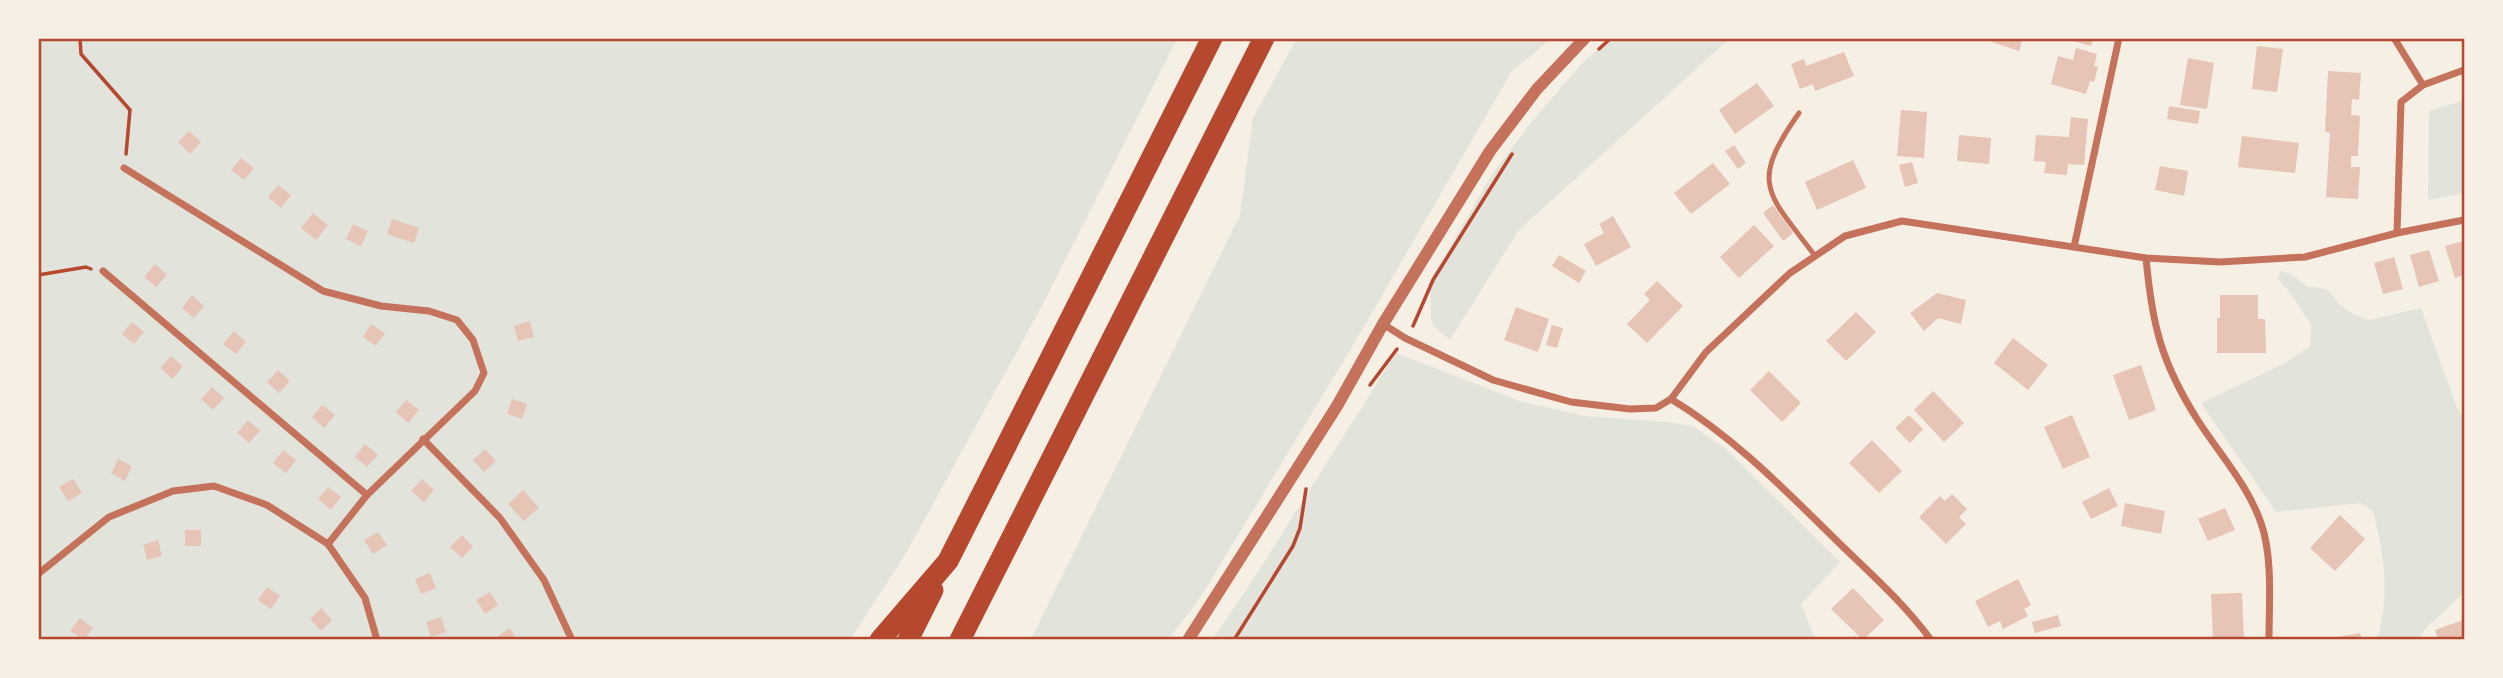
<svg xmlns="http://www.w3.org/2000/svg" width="2503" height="678" font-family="'Sofia Sans Condensed',sans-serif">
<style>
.green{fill:#e2e4dc}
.building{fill:#e6c5b7}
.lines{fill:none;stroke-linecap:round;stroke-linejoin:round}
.path{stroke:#b5482f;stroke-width:3.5}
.service{stroke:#c5725c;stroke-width:5}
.minor{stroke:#c5725c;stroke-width:7}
.tertiary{stroke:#c5725c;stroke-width:12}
.motorway{stroke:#b5482f;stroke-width:21}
.neatline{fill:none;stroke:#b5482f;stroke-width:2.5}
</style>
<rect width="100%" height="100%" fill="#f6efe4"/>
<g class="green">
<path d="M1297 38 1551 39 1512 71 1355 342 1200 598 1169 639H1031L1240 215 1253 118Z"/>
<path d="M38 39H1177L1043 304 906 553 850 640 39 639Z"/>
<path d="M1611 39H1729L1518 231 1450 340 1437 329 1431 320 1430 281 1491 176 1529 125 1584 61Z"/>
<path d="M2464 100V193L2428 200 2429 111Z"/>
<path d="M2281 271 2289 273 2308 287H2316L2328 290 2340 305 2355 315 2369 320 2421 308 2457 408 2464 418V593L2426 628 2419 639H2378C2379 630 2382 621 2383 612 2388 578 2381 543 2373 511L2361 503 2276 512 2201 403 2281 365 2310 347 2311 324 2287 289 2277 278Z"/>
<path d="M1396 353 1520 401 1584 416 1669 422 1694 427 1725 448 1840 562 1801 604 1815 639 1212 640 1247 589Z"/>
</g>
<g class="building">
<path d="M1993 38H2023L2019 51 1992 42Z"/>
<path d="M2062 38H2093L2091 46Z"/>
<path d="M2257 46 2283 49 2277 92 2252 89Z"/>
<path d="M2076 48 2097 54 2094 66 2098 67 2094 82 2090 81 2086 94 2051 84 2058 56 2073 60Z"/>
<path d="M1844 52 1854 76 1815 91 1813 84 1800 89 1791 64 1804 59 1806 66Z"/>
<path d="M2188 58 2214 63 2207 109 2180 105Z"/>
<path d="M2328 71 2361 73 2359 100 2352 99 2351 115 2360 116 2358 156H2351V167H2360L2358 199 2326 197 2330 133 2325 132Z"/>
<path d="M1757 83 1774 106 1735 134 1719 110Z"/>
<path d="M2169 106 2200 111 2198 124 2167 119Z"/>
<path d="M1901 110 1927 112 1924 158 1897 156Z"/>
<path d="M2071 117 2088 119 2084 165 2068 164 2067 175 2044 173 2046 162 2034 161 2036 135 2069 137Z"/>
<path d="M189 131 201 142 190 154 178 142Z"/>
<path d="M1959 135 1991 138 1989 164 1957 161Z"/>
<path d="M2242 136 2299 143 2295 173 2238 167Z"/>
<path d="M1734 145 1746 163 1738 169 1725 151Z"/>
<path d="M241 158 254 168 244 180 231 170Z"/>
<path d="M1853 160 1866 188 1817 210 1805 182Z"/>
<path d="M1912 162 1918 183 1905 187 1899 165Z"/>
<path d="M1713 163 1730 184 1691 214 1674 193Z"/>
<path d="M2160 166 2188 171 2184 196 2155 190Z"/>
<path d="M278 185 291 195 281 208 268 197Z"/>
<path d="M1773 205 1793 233 1783 241 1763 213Z"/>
<path d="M313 213 328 225 316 240 301 228Z"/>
<path d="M1613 216 1631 247 1596 266 1584 244 1604 233 1599 224Z"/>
<path d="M392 219 419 228 414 243 387 234Z"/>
<path d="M353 224 368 231 361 246 346 239Z"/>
<path d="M1754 225 1774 246 1739 278 1720 257Z"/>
<path d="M2464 241V275L2455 278 2445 246Z"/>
<path d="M2429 250 2439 281 2419 287 2410 255Z"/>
<path d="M1559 255 1586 271 1579 283 1552 266Z"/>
<path d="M2394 257 2403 289 2383 294 2374 263Z"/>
<path d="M155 264 167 275 156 287 144 277Z"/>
<path d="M1657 281 1683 306 1647 343 1627 324 1650 300 1644 294Z"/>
<path d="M1937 293 1966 300 1961 324 1938 318 1924 331 1910 313Z"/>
<path d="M192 295 204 306 194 318 182 308Z"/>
<path d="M2220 295H2258V319H2265L2266 353H2217V318H2220Z"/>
<path d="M1516 307 1549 319 1538 352 1504 340Z"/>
<path d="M1856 312 1876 332 1846 361 1826 341Z"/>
<path d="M530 321 534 337 518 341 514 326Z"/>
<path d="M132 322 144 332 134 344 122 334Z"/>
<path d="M371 324 385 333 376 346 363 337Z"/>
<path d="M1552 325 1563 328 1557 348 1546 345Z"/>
<path d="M234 331 246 342 236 354 223 344Z"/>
<path d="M2013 338 2048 365 2028 390 1994 363Z"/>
<path d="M171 356 183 366 173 379 160 368Z"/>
<path d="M2141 365 2156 410 2129 420 2113 375Z"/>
<path d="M278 370 290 381 279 393 267 382Z"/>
<path d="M1769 371 1801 403 1782 422 1750 390Z"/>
<path d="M212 387 224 398 213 410 201 399Z"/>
<path d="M1933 391 1964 423 1944 442 1914 410Z"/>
<path d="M512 399 527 404 522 419 507 414Z"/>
<path d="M406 400 419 410 408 423 396 412Z"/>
<path d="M322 405 335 415 324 428 312 417Z"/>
<path d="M1909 415 1923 429 1910 443 1895 428Z"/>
<path d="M2072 415 2090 457 2063 469 2044 427Z"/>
<path d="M248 420 260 431 249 443 237 433Z"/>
<path d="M1872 440 1902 471 1879 493 1849 463Z"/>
<path d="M365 444 378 455 367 467 355 457Z"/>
<path d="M485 449 496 461 484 472 473 460Z"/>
<path d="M283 450 296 460 286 473 273 463Z"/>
<path d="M118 459 132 466 125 481 111 473Z"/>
<path d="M73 479 82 493 68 501 59 487Z"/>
<path d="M422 479 434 490 424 502 411 491Z"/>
<path d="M328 487 341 497 331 510 318 499Z"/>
<path d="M2109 488 2118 506 2091 519 2082 502Z"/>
<path d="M523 490 539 508 524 521 508 504Z"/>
<path d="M1952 494 1967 509 1959 517 1966 524 1946 544 1919 517 1940 496 1945 501Z"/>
<path d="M2125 503 2165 511 2161 534 2121 526Z"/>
<path d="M2225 508 2235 530 2208 541 2198 519Z"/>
<path d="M2340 515 2365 539 2335 571 2310 548Z"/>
<rect x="185" y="530" width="16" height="16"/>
<path d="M378 532 387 545 373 554 364 540Z"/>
<path d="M462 535 473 547 462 558 450 547Z"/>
<path d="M158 540 162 556 147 560 143 545Z"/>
<path d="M430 573 436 588 421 594 415 579Z"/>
<path d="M2018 579 2031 605 2024 609 2028 616 2003 629 2000 621 1988 627 1975 601Z"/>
<path d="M267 587 280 596 271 609 258 600Z"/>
<path d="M1853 588 1884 620 1863 640 1831 609Z"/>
<path d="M490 592 498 605 485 614 476 600Z"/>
<path d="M2242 593 2244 640H2213L2211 594Z"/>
<path d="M321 608 332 620 321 631 310 619Z"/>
<path d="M2058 615 2061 626 2035 633 2032 622Z"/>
<path d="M441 617 446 632 431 637 426 622Z"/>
<path d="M80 618 93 628 84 640 70 631Z"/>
<path d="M2463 620 2464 640H2438L2435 630Z"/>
<path d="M510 628 517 640H498L497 637Z"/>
<path d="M2360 633 2362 640H2331V638Z"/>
</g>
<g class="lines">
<g class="path">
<path d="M80 38 81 54 130 110 126 154"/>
<path d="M1599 49 1611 38"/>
<path d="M38 275 86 267 91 269"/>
<path d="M1413 326 1433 280 1512 154"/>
<path d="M1370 385 1397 349"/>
<path d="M1234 640 1293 546 1300 528 1306 489"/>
</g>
<path class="service" d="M1799 113C1748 185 1768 193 1815 256"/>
<g class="minor">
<path d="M2394 38 2423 85"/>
<path d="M124 168 323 291 381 306 429 311 457 320 473 340 484 373 475 391 367 495 328 544"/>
<path d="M2397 233 2401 102 2423 85 2464 70"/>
<path d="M2074 247 2119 38"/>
<path d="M2146 258C2152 324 2161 362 2197 419 2218 452 2248 485 2261 523 2273 557 2269 603 2269 640"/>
<path d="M103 271 367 495"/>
<path d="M1383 324 1405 338 1493 380 1571 402 1630 409 1656 408 1671 399 1706 352 1790 273 1845 236 1902 221 2146 258 2220 262 2305 257 2397 233 2464 220"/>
<path d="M1671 399C1734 437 1786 491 1838 542 1870 573 1905 604 1931 640"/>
<path d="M423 439 500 518 544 580 572 640"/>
<path d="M38 574 109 517 173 491 214 486 267 505 328 544 365 598 377 640"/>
</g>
<path class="tertiary" d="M1188 640 1337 406 1383 324 1490 151 1537 89 1585 38"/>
<g class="motorway">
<path d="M880 640 948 561 1212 38"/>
<path d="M908 640 933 590"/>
<path d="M960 640 1264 38"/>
</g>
</g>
<rect width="2503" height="678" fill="none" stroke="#f6efe4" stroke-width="80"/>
<rect x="40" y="40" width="2423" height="598" class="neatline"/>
</svg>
